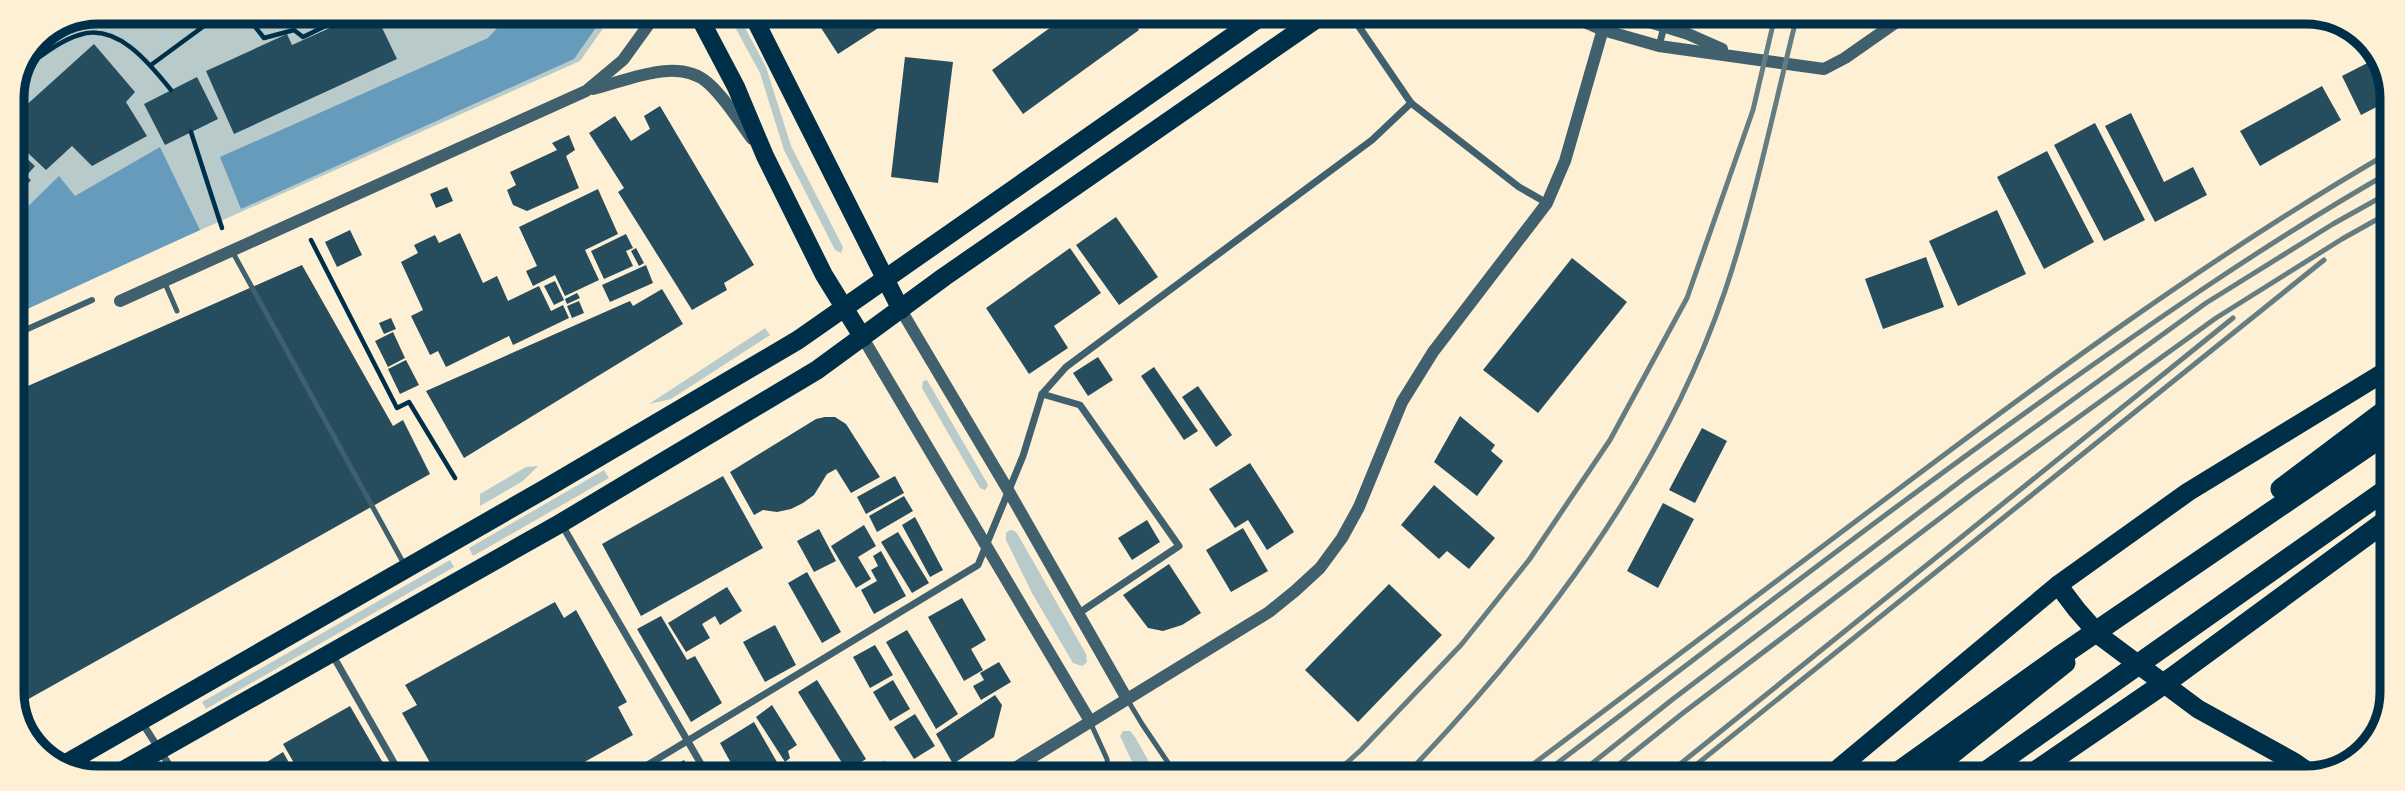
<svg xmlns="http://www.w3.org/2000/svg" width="2405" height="791" font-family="Arial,sans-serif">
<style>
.green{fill:#b9caca}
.water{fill:#669bbc}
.building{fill:#264d5e}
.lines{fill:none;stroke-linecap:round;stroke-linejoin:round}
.path{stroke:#003049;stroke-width:4.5}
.service{stroke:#3f606c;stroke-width:5}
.pedestrian{stroke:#3f606c;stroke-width:6}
.minor{stroke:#3f606c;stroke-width:7}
.tertiary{stroke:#3f606c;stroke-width:12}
.primary{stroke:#003049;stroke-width:18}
.trunk{stroke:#003049;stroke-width:19}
.motorway{stroke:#003049;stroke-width:21}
.rail{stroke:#657d81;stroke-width:5}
.rim{fill:none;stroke:#003049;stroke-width:9}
</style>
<rect width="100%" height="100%" fill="#fdf0d5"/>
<g class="green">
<path d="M99 12 614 13 580 61 12 314V93L38 37Z"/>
<path d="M739 22 743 24 766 67 791 146 843 247 841 253 835 250 784 150 760 73 736 29Z"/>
<path d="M765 328 770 335 671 399 649 404Z"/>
<path d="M927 380 987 483 988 486 985 490 980 488 922 388 923 381Z"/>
<path d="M538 466 523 481 480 506V494L526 467Z"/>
<path d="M604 470 609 478 473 556 469 548Z"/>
<path d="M1010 530 1015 531 1018 535 1086 654 1087 662 1082 666 1073 663 1032 593 1006 540V533Z"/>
<path d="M450 560 454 567 206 709 202 702Z"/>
<path d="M1123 731H1130L1135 737 1157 776H1135L1134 766 1120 736Z"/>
</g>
<g class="water">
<path d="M511 13H606L574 59 241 209 220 157 488 38Z"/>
<path d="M160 147 200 230 12 316V222L59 176 75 196Z"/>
</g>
<g class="building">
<path d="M99 12H116L103 25 93 15Z"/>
<path d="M286 13H305L292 22Z"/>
<path d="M311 13 318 20 308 27 303 19Z"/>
<path d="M363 13H375L397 59 234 134 206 71 287 34 292 45Z"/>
<path d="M812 14H900L838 54Z"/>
<path d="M1069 14H1128L1139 30 1023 114 992 70Z"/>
<path d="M94 44 135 92 126 102 147 136 92 166 72 146 46 170 12 138V118Z"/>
<path d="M905 57 953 62 938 183 891 177Z"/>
<path d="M2379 57 2393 93 2392 99 2361 115 2342 76Z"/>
<path d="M197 77 218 119 165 145 144 104Z"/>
<path d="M2322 86 2341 120 2260 166 2240 131Z"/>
<path d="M660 106 754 265 724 283 727 290 692 310 618 192 624 188 589 133 615 116 631 141 650 129 644 116Z"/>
<path d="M2131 113 2164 182 2193 167 2207 195 2155 222 2105 126Z"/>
<path d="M2095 123 2145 220 2104 241 2054 145Z"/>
<path d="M569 135 575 150 566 156 579 188 527 211 513 205 507 190 516 185 510 172 557 150 552 143Z"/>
<path d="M12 145 35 166 26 176 31 180 12 201Z"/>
<path d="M2047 151 2094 242 2044 269 1997 177Z"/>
<path d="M447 187 453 201 436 208 430 194Z"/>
<path d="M598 189 618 234 585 250 599 280 565 296 555 275 533 286 526 271 537 266 519 227Z"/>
<path d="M1997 210 2026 274 1958 306 1929 241Z"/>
<path d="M1116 217 1158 277 1119 305 1076 245Z"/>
<path d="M350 230 362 255 337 267 325 242Z"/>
<path d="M460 233 483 283 497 276 508 301 539 286 551 311 563 305 569 318 513 345 509 336 446 367 438 351 430 355 411 316 423 310 401 262 418 253 414 245 435 235 439 243Z"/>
<path d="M626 234 633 248 626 251 633 266 604 279 591 251Z"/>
<path d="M636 248 644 263 639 266 631 251Z"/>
<path d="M1070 248 1101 293 1054 326 1068 348 1029 374 986 308Z"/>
<path d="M1926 257 1944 307 1883 329 1865 279Z"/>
<path d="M1572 258 1627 302 1538 413 1483 370Z"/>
<path d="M302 265 393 426 403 420 430 474 16 706 12 698V393Z"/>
<path d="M646 265 653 283 610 302 602 285Z"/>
<path d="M555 281 564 300 554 305 544 286Z"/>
<path d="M662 289 683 324 464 458 426 391 630 301 633 306Z"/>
<path d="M577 293 580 298 567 304 565 299Z"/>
<path d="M579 301 584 313 572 318 567 306Z"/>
<path d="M391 318 396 329 384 334 379 323Z"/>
<path d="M393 332 405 358 388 367 375 341Z"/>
<path d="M1098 357 1113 380 1088 396 1073 373Z"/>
<path d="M406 360 419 385 400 394 388 369Z"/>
<path d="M1154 367 1198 431 1184 440 1141 376Z"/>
<path d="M1198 386 1232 435 1216 447 1182 397Z"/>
<path d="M1460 416 1495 445 1491 451 1503 461 1477 496 1434 462Z"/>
<path d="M825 417H835L846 424 880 477 851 493 836 469 827 474 814 495 803 503 791 509 777 512 763 510 754 515 730 472 816 419Z"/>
<path d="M1702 428 1727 441 1695 503 1669 490Z"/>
<path d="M1250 463 1294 532 1267 550 1248 520 1235 528 1209 489Z"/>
<path d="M723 476 763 548 641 616 602 544Z"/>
<path d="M895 476 904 493 866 514 857 497Z"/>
<path d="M1434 485 1495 538 1469 569 1447 551 1439 559 1401 525Z"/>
<path d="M904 496 913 511 877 532 869 516Z"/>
<path d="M1663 503 1694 519 1658 588 1627 571Z"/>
<path d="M915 517 943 570 930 577 902 525Z"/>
<path d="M1147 520 1160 542 1132 560 1118 538Z"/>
<path d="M864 525 876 546 858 557 871 579 856 588 831 546Z"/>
<path d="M1243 528 1268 571 1231 592 1206 550Z"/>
<path d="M819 529 836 561 814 572 797 541Z"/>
<path d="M898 532 929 583 912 593 881 542Z"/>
<path d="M881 551 906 596 874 614 861 590 877 581 871 570 878 566 873 556Z"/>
<path d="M1169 564 1201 613 1182 625 1163 631 1148 628 1123 595Z"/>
<path d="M807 572 841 632 822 643 788 583Z"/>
<path d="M1389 584 1442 635 1358 722 1305 670Z"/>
<path d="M727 587 742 611 720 625 715 616 702 624 710 638 686 652 668 623Z"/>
<path d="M962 598 986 640 971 649 983 670 964 681 928 617Z"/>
<path d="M555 602 564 618 576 610 627 702 618 707 633 735 561 775H437L402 713 417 705 405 685Z"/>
<path d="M661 616 687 660 695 656 722 703 691 722 637 629Z"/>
<path d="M775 625 796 665 765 682 743 642Z"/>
<path d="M907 630 958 714 936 729 886 642Z"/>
<path d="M875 645 893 675 870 688 853 657Z"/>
<path d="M999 662 1011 682 981 700 973 686 984 680 980 673Z"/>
<path d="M817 680 866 759 847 771 798 692Z"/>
<path d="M893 680 910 709 890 721 873 692Z"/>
<path d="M995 695 1002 705 994 737 953 764 936 734Z"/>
<path d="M772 705 797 745 788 751 790 758 785 762 756 717Z"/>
<path d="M350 706 390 775H301L283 744Z"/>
<path d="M915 714 935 746 914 759 894 727Z"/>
<path d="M754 722 785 776H738L720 743Z"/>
<path d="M283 752 296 775H246Z"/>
<path d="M684 760 693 776 663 775 662 773Z"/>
<path d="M884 761 893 776H860Z"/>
</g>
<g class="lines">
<g class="path">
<path d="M244 13 264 38 294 30 303 37 352 13"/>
<path d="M436 13 444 19 455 13"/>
<path d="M151 65 223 12"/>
<path d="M23 69C40 57 59 41 79 35 117 22 150 64 171 90"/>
<path d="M191 132 222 228"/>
<path d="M311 240 397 408 409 402 455 478"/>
</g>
<g class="service">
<path d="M232 251 404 564"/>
<path d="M164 281 177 311"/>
<path d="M1127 699 1142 724 1177 776"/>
<path d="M1091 724 1107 759 1109 776"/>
</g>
<path class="pedestrian" d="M12 336 92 300"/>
<g class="minor">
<path d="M1351 15 1411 103 1519 187 1547 203"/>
<path d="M1659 46 1667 15"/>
<path d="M1042 394 1080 405 1179 546 1079 613"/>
<path d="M562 525 708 776"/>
<path d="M332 654 401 775"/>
<path d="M141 721 175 774"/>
<path d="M631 775 978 565 1023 456 1042 394 1066 367 1372 140 1411 103"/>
</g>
<g class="tertiary">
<path d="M1568 15 1603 30 1659 46 1824 69 1845 58 1905 16"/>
<path d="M1627 15 1688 34 1722 49"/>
<path d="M593 89C626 81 678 56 708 83 725 98 738 120 752 139"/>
<path d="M120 301 586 91 623 60 657 13"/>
<path d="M901 310 1008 490 1127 699"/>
<path d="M863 338 1090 721"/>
<path d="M1002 776 1269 612 1295 591 1320 568 1342 538 1359 507 1402 402 1433 352 1547 203 1565 161 1607 15"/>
</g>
<g class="primary">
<path d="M697 13 736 87 765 156 824 275 863 338"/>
<path d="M752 14 901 310"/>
</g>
<g class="trunk">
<path d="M2058 585 2077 610 2100 636 2198 709 2294 762 2314 776"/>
<path d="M60 767 543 490 798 340 1263 15"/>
<path d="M117 774 561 523 817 370 944 277 1322 15"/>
<path d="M1827 778 2058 585 2188 492 2391 368"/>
<path d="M1923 778 2066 663"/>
</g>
<g class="motorway">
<path d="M2281 489 2390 407"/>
<path d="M1890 778 2059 657 2390 431"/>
<path d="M1977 778 2390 487"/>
<path d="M2026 778 2172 678 2390 518"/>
</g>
<g class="rail">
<path d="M1331 777 1361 750 1461 645 1529 560 1610 440 1687 298 1753 110 1775 16"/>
<path d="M1404 777C1538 638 1662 476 1725 291 1755 202 1774 107 1797 16"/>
<path d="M1516 777C1639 685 1761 592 1884 500 2048 376 2214 254 2392 151"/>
<path d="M1539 777C1705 652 1869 524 2039 403 2154 321 2269 241 2392 171"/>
<path d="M1575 777 1673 699 1962 480 2206 303 2333 224 2392 191"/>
<path d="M1603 777 1683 713 1972 494 2216 318 2342 239 2392 211"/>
<path d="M1664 777 2233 318"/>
<path d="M1681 777 2324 260"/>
</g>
</g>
<path d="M0 0H2405V791H0ZM98 24H2306A74 74 0 0 1 2380 98V692A74 74 0 0 1 2306 766H98A74 74 0 0 1 24 692V98A74 74 0 0 1 98 24Z" fill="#fdf0d5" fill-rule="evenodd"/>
<path class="rim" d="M98 24H2306A74 74 0 0 1 2380 98V692A74 74 0 0 1 2306 766H98A74 74 0 0 1 24 692V98A74 74 0 0 1 98 24Z"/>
</svg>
